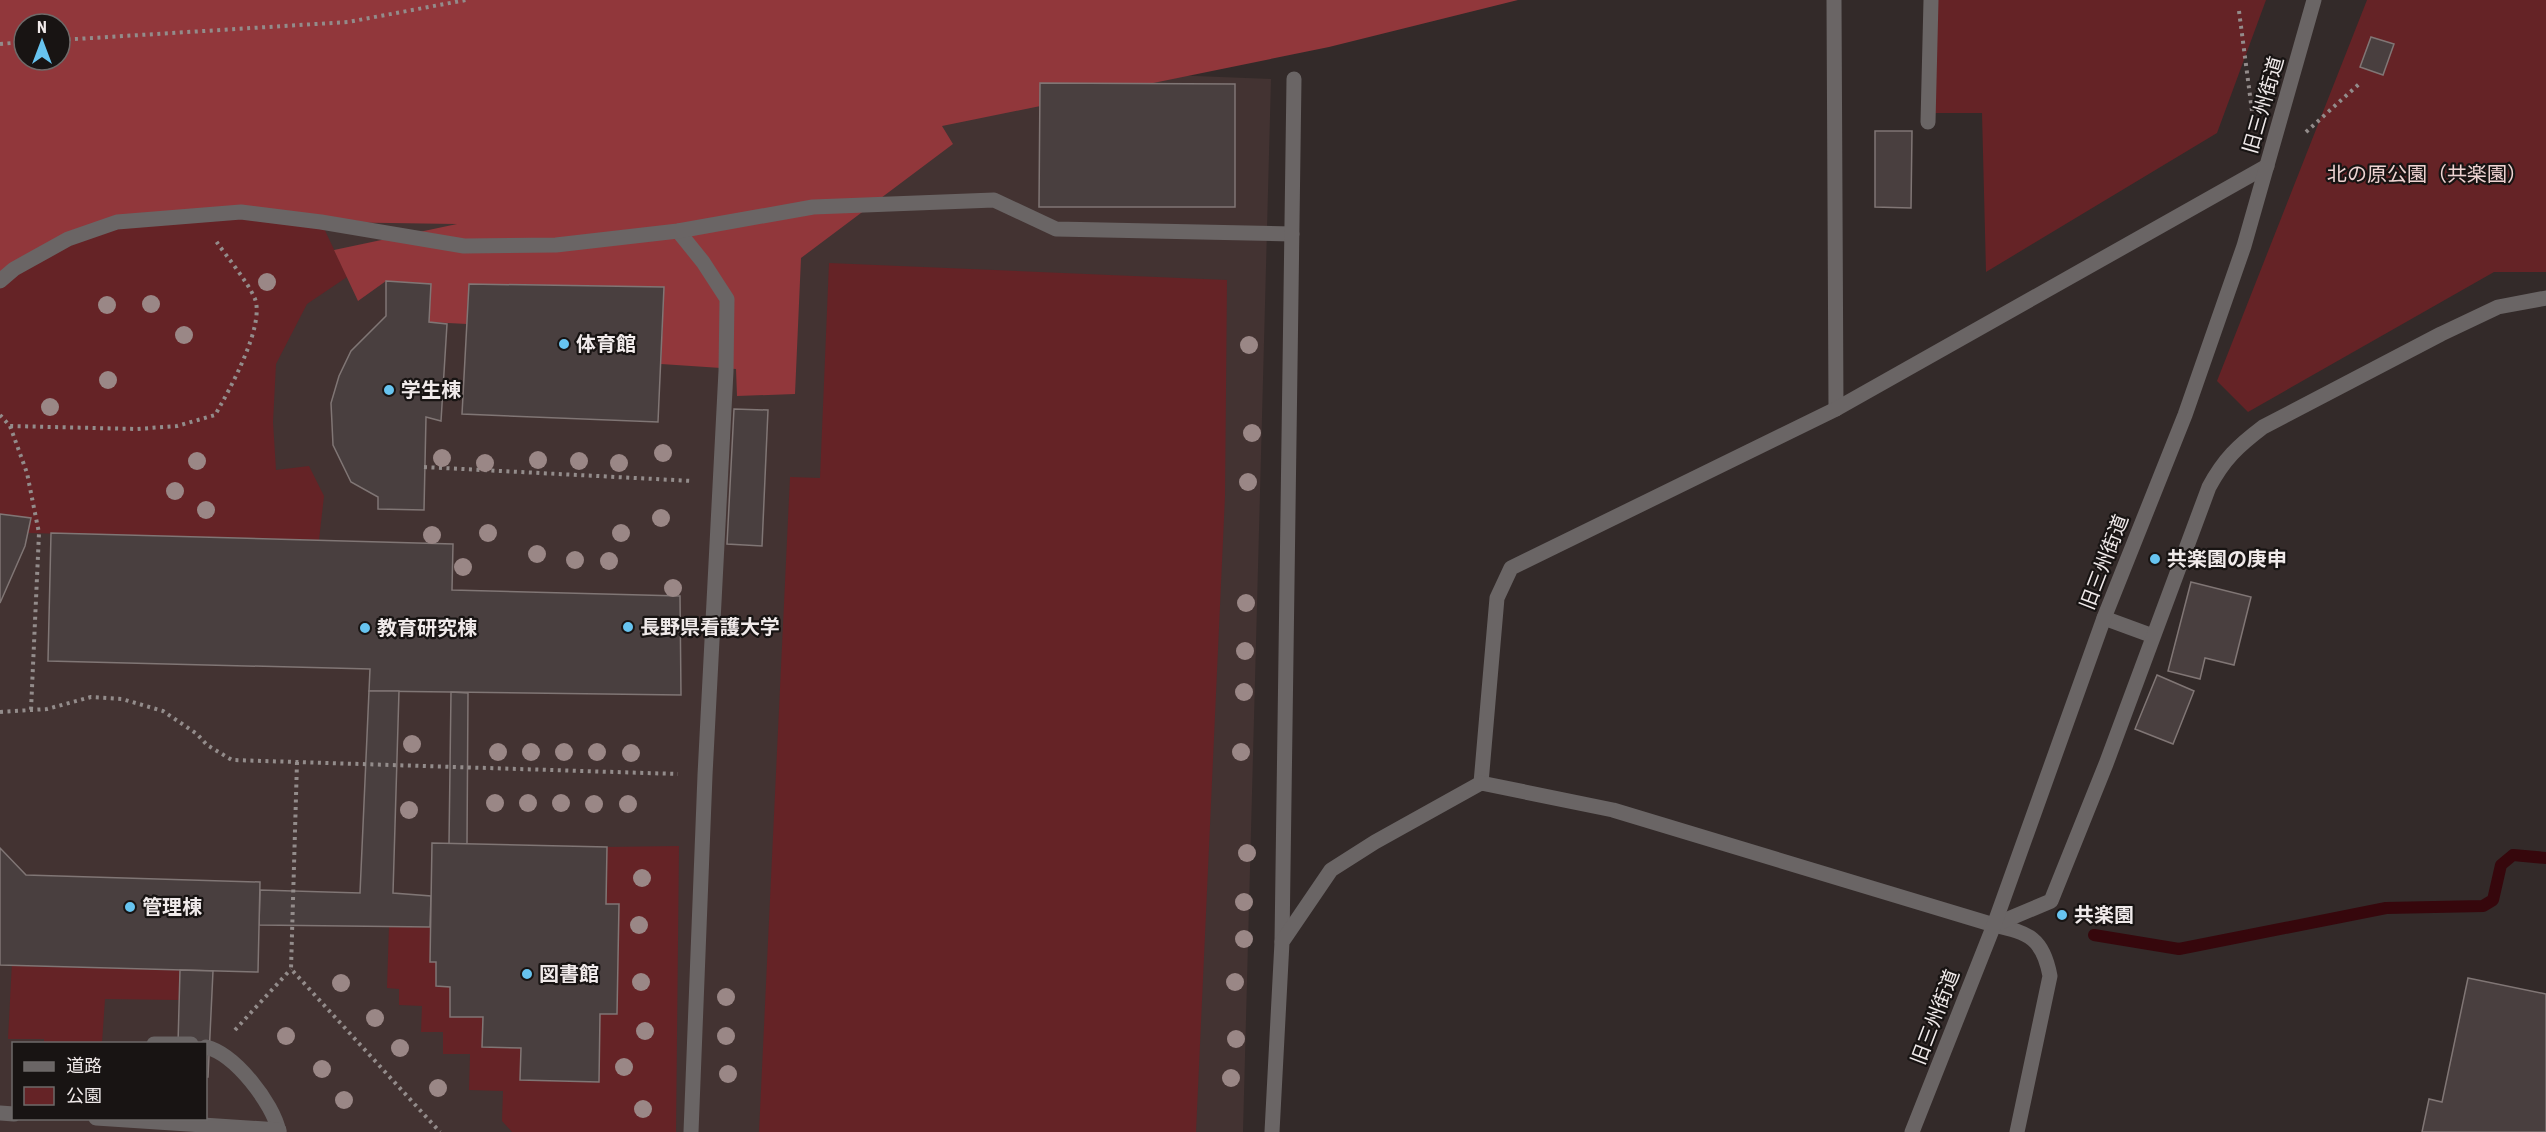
<svg xmlns="http://www.w3.org/2000/svg" width="2546" height="1132" font-family="'Roboto Condensed','Noto Sans JP',sans-serif">
<style>
.built{fill:#433332;fill-rule:evenodd}
.green{fill:#652326}
.forest{fill:#91373b;fill-rule:evenodd}
.lines{fill:none;stroke-linecap:round;stroke-linejoin:round}
.stream{stroke:#36070c;stroke-width:12}
.building{fill:#493f3f;stroke:#807675;stroke-width:1.5}
.path{stroke:#938c8b;stroke-width:4;stroke-dasharray:3 4.5;stroke-linecap:butt}
.service{stroke:#6a6565;stroke-width:15}
.minor{stroke:#6a6565;stroke-width:15}
.tree{fill:#9a8786}
.poi-dot{fill:#67c4f0;stroke:#181413;stroke-width:2}
.labels{text-anchor:middle;stroke-width:4.5;stroke-linejoin:round;paint-order:stroke}
.street-label{font-size:20px;fill:#f0eaea;stroke:#181413}
.park-label{font-size:20px;fill:#eed3d2;stroke:#181413}
.poi-label{font-size:20px;font-weight:bold;fill:#f0eaea;stroke:#181413;text-anchor:start}
</style>
<rect width="100%" height="100%" fill="#332a29"/>
<path class="built" d="M1016 69 1271 79 1243 1132H0V210ZM14 1044H206V1118H14Z"/>
<g class="green">
<path d="M1936 0H2266L2217 133 1986 272 1982 113H1935Z"/>
<path d="M2367 0H2546V272H2494L2248 412 2217 381Z"/>
<path d="M241 212 321 222 347 277 307 304 276 364 273 422 276 470 309 466 324 496 319 540 28 533 31 518 0 514V281L117 222Z"/>
<path d="M829 263 1227 280 1225 496 1196 1132H759L790 477 820 478Z"/>
<path d="M679 846 676 1132H512L502 1121 503 1091 469 1090 470 1054H443V1032H421L422 1006 399 1005V989L387 988 389 926 430 927V961L436 962V986L450 987V1017H483L482 1047 521 1048 520 1080 599 1082 600 1014H617L619 905 606 904 607 847Z"/>
<path d="M12 962 180 970 179 1000 105 999 102 1043H44V1039H8Z"/>
</g>
<path class="forest" d="M0 0H1518L1329 47 942 126 953 144 801 258 795 394 737 396 736 369 661 364 664 287 469 284 467 324 429 322 386 281 358 301 334 250 457 224 321 222 241 212 117 222 0 281ZM24 24H60V60H24Z"/>
<g class="lines">
<path class="stream" d="M2094 935 2179 949 2386 908 2483 906 2493 900 2501 865 2513 855 2546 858"/>
</g>
<g class="building">
<path d="M2371 37 2394 44 2383 75 2360 67Z"/>
<path d="M1040 83 1235 84V207H1039Z"/>
<path d="M1875 131H1912L1911 208 1875 207Z"/>
<path d="M386 281 431 284 429 322 447 324 441 421 426 417 424 510 378 509V497L351 482 333 445 331 403 339 376 351 351 386 316Z"/>
<path d="M469 284 664 287 658 422 462 414Z"/>
<path d="M734 409 768 410 762 546 727 544Z"/>
<path d="M0 514 31 518 25 546 0 603Z"/>
<path d="M51 533 453 544 452 590 680 596 681 695 369 691 370 669 48 661Z"/>
<path d="M2191 582 2251 597 2234 665 2205 658 2200 679 2168 671Z"/>
<path d="M2157 675 2194 691 2173 744 2135 729Z"/>
<path d="M369 691H399L393 893 431 896 430 927 259 925 260 890 360 893Z"/>
<path d="M451 692 468 693 467 845 449 844Z"/>
<path d="M432 843 607 847 606 904H619L617 1014H600L599 1082 520 1080 521 1048 482 1047 483 1017H450V987L436 986V962H430Z"/>
<path d="M0 848 26 875 260 882 258 972 0 965Z"/>
<path d="M180 970 213 971 208 1077H206V1044H178Z"/>
<path d="M2468 978 2546 994V1132H2422L2429 1099 2442 1102Z"/>
</g>
<g class="lines">
<g class="path">
<path d="M2239 11 2252 111"/>
<path d="M60 40 348 22 466 0"/>
<path d="M0 44 24 42"/>
<path d="M2306 132 2359 84"/>
<path d="M0 415 10 426 137 429 177 426 215 415C229 391 265 326 255 299 248 282 227 257 216 241"/>
<path d="M10 426 27 473 39 533 31 710"/>
<path d="M424 467 693 481"/>
<path d="M0 712 47 709 91 697 122 699 163 711 197 734 207 745 232 760 678 774"/>
<path d="M297 762 291 969 440 1132"/>
<path d="M235 1030 291 969"/>
</g>
<g class="service">
<path d="M1834 0 1836 409"/>
<path d="M1928 122 1931 0"/>
<path d="M678 231 703 262 727 299 726 371 705 775 691 1132"/>
<path d="M0 281 14 269 68 239 117 222 241 212 321 222 464 246 556 245 678 231 813 207 994 200 1056 229 1292 234"/>
<path d="M2104 618 2153 636"/>
<path d="M1994 925C2029 933 2043 938 2050 976L2017 1132"/>
<path d="M154 1044H191"/>
<path d="M206 1047C235 1054 273 1103 279 1132"/>
<path d="M0 1113 14 1114"/>
<path d="M96 1118 279 1130"/>
</g>
<g class="minor">
<path d="M1481 783 1497 598 1511 568 1836 409 2267 166"/>
<path d="M1282 942 1294 79"/>
<path d="M1272 1132 1282 942 1331 870 1375 842 1481 783 1613 810 1994 925 2051 901 2106 764 2209 487C2224 459 2238 446 2263 427L2441 334 2498 307 2546 298"/>
<path d="M1912 1132 1994 925 2104 618 2185 415 2244 246 2314 0"/>
</g>
</g>
<g class="tree">
<circle cx="267" cy="282" r="9"/>
<circle cx="151" cy="304" r="9"/>
<circle cx="107" cy="305" r="9"/>
<circle cx="184" cy="335" r="9"/>
<circle cx="1249" cy="345" r="9"/>
<circle cx="108" cy="380" r="9"/>
<circle cx="50" cy="407" r="9"/>
<circle cx="1252" cy="433" r="9"/>
<circle cx="663" cy="453" r="9"/>
<circle cx="442" cy="458" r="9"/>
<circle cx="538" cy="460" r="9"/>
<circle cx="197" cy="461" r="9"/>
<circle cx="579" cy="461" r="9"/>
<circle cx="485" cy="463" r="9"/>
<circle cx="619" cy="463" r="9"/>
<circle cx="1248" cy="482" r="9"/>
<circle cx="175" cy="491" r="9"/>
<circle cx="206" cy="510" r="9"/>
<circle cx="661" cy="518" r="9"/>
<circle cx="488" cy="533" r="9"/>
<circle cx="621" cy="533" r="9"/>
<circle cx="432" cy="535" r="9"/>
<circle cx="537" cy="554" r="9"/>
<circle cx="575" cy="560" r="9"/>
<circle cx="609" cy="561" r="9"/>
<circle cx="463" cy="567" r="9"/>
<circle cx="673" cy="588" r="9"/>
<circle cx="1246" cy="603" r="9"/>
<circle cx="1245" cy="651" r="9"/>
<circle cx="1244" cy="692" r="9"/>
<circle cx="412" cy="744" r="9"/>
<circle cx="498" cy="752" r="9"/>
<circle cx="531" cy="752" r="9"/>
<circle cx="564" cy="752" r="9"/>
<circle cx="597" cy="752" r="9"/>
<circle cx="1241" cy="752" r="9"/>
<circle cx="631" cy="753" r="9"/>
<circle cx="495" cy="803" r="9"/>
<circle cx="528" cy="803" r="9"/>
<circle cx="561" cy="803" r="9"/>
<circle cx="594" cy="804" r="9"/>
<circle cx="628" cy="804" r="9"/>
<circle cx="409" cy="810" r="9"/>
<circle cx="1247" cy="853" r="9"/>
<circle cx="642" cy="878" r="9"/>
<circle cx="1244" cy="902" r="9"/>
<circle cx="639" cy="925" r="9"/>
<circle cx="1244" cy="939" r="9"/>
<circle cx="641" cy="982" r="9"/>
<circle cx="1235" cy="982" r="9"/>
<circle cx="341" cy="983" r="9"/>
<circle cx="726" cy="997" r="9"/>
<circle cx="375" cy="1018" r="9"/>
<circle cx="645" cy="1031" r="9"/>
<circle cx="286" cy="1036" r="9"/>
<circle cx="726" cy="1036" r="9"/>
<circle cx="1236" cy="1039" r="9"/>
<circle cx="400" cy="1048" r="9"/>
<circle cx="624" cy="1067" r="9"/>
<circle cx="322" cy="1069" r="9"/>
<circle cx="728" cy="1074" r="9"/>
<circle cx="1231" cy="1078" r="9"/>
<circle cx="438" cy="1088" r="9"/>
<circle cx="344" cy="1100" r="9"/>
<circle cx="643" cy="1109" r="9"/>
</g>
<g class="poi-dot">
<circle cx="564" cy="344" r="6"/>
<circle cx="389" cy="390" r="6"/>
<circle cx="2155" cy="559" r="6"/>
<circle cx="628" cy="627" r="6"/>
<circle cx="365" cy="628" r="6"/>
<circle cx="130" cy="907" r="6"/>
<circle cx="2062" cy="915" r="6"/>
<circle cx="527" cy="974" r="6"/>
</g>
<g class="labels">
<g class="street-label">
<text transform="translate(2263 105) rotate(-74)" y="7">旧三州街道</text>
<text transform="translate(2104 562) rotate(-69)" y="7">旧三州街道</text>
<text transform="translate(1935 1017) rotate(-69)" y="7">旧三州街道</text>
</g>
<g class="park-label">
<text x="2427" y="181">北の原公園（共楽園）</text>
</g>
<g class="poi-label">
<text x="576" y="351">体育館</text>
<text x="401" y="397">学生棟</text>
<text x="2167" y="566">共楽園の庚申</text>
<text x="640" y="634">長野県看護大学</text>
<text x="377" y="635">教育研究棟</text>
<text x="142" y="914">管理棟</text>
<text x="2074" y="922">共楽園</text>
<text x="539" y="981">図書館</text>
</g>
</g>
<rect x="12" y="1042" width="195" height="78" fill="#181413" stroke="#6e6a69" stroke-width="1.5"/>
<rect x="24" y="1062" width="30" height="9" fill="#6a6565" stroke="#6e6a69" stroke-width="1.5"/>
<text x="66" y="1072" font-size="18" fill="#f0eaea">道路</text>
<rect x="24" y="1087" width="30" height="18" fill="#652326" stroke="#6e6a69" stroke-width="1.5"/>
<text x="66" y="1102" font-size="18" fill="#f0eaea">公園</text>
<g transform="translate(42 42)"><circle r="28" fill="#181413" stroke="#6e6a69" stroke-width="1.5"/>
<path d="M0-4.5L10 22L0 15L-10 22Z" fill="#67c4f0"/>
<text y="-9" font-size="16" font-weight="bold" text-anchor="middle" fill="#f0eaea">N</text>
</g>
</svg>
